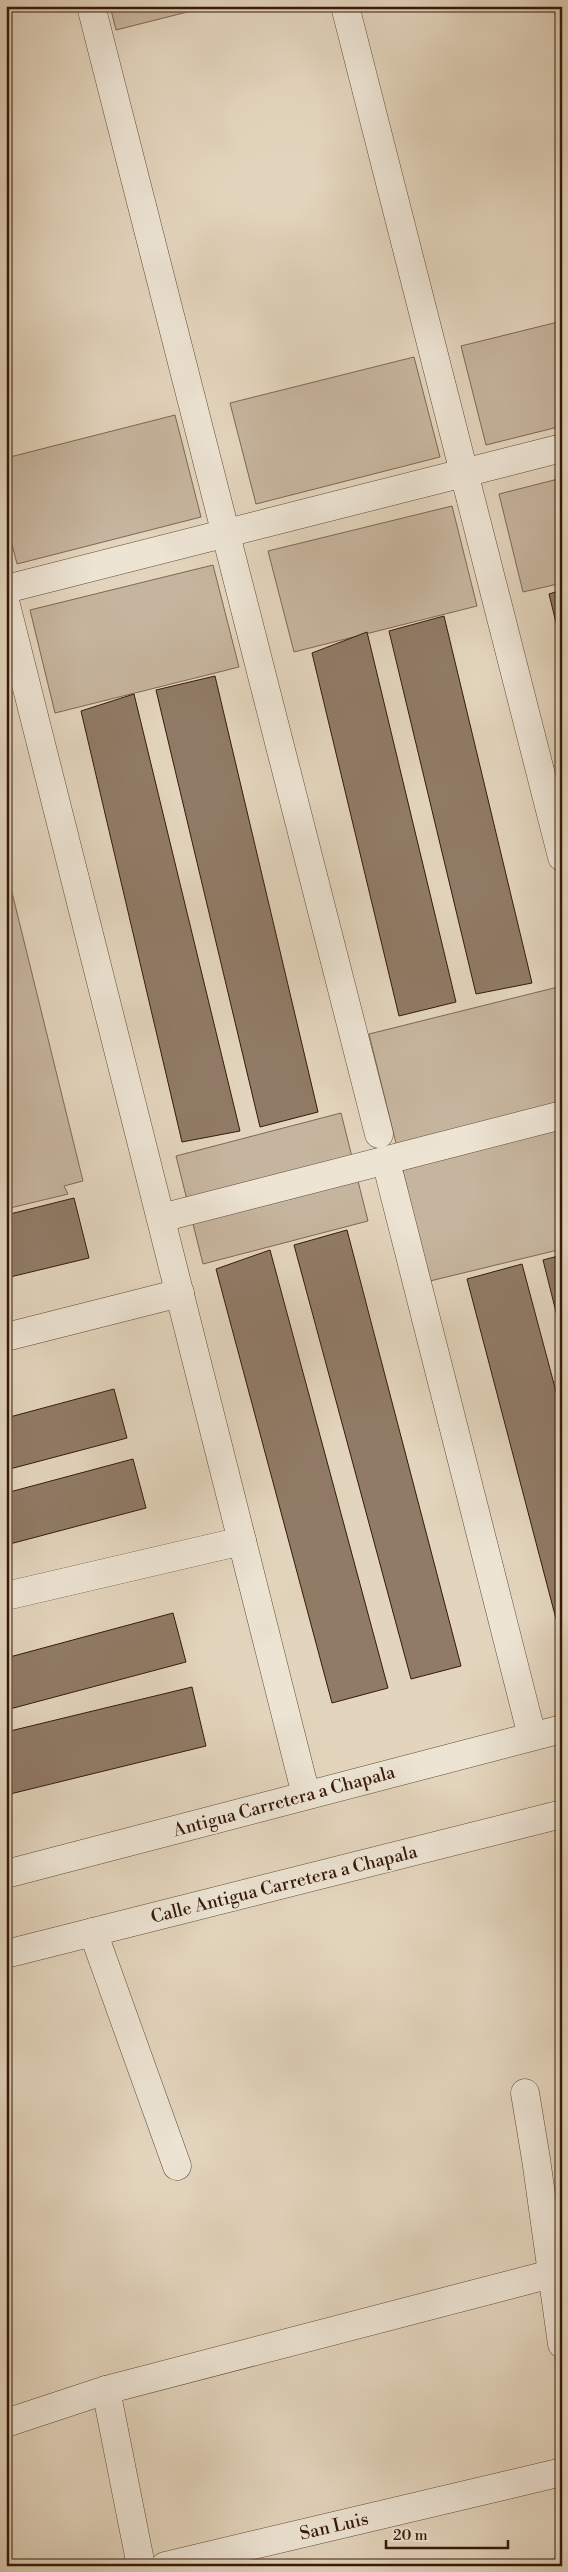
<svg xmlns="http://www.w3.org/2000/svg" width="568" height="2572" font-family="'Libre Bodoni',serif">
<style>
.green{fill:#c6b59e;stroke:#7e6753}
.building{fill:#907b66;stroke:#361908}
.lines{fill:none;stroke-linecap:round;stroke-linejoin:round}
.street-casing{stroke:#614835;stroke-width:29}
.street{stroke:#ede4d4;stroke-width:28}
.labels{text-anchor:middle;stroke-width:4;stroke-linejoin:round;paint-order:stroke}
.street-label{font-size:18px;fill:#361908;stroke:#ede4d4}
</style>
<rect width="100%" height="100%" fill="#e3d5bd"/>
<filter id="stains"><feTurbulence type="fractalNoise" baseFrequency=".004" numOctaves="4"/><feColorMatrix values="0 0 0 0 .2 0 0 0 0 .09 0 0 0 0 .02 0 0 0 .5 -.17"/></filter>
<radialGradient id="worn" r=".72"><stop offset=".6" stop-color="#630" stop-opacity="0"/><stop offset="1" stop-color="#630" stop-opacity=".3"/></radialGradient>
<g class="green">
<path d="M110 6H211L116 30Z"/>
<path d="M562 321V426L486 445 461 346Z"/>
<path d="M414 357 440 457 256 504 230 403Z"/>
<path d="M175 415 201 517 17 564 6 521V458Z"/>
<path d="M562 478V583L523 592 499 494Z"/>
<path d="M452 506 477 606 294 652 268 551Z"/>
<path d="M213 565 239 667 55 713 30 610Z"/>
<path d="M6 868 83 1181 64 1186 68 1194 6 1209Z"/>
<path d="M562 986V1249L430 1281 369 1034Z"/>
<path d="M341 1113 368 1221 203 1264 176 1156Z"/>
</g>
<g class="building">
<path d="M562 590V647L549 594Z"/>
<path d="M444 616 532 983 476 994 389 631Z"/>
<path d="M367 632 456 1002 399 1016 312 653Z"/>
<path d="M215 676 318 1112 260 1127 156 690Z"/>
<path d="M134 694 240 1131 182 1142 81 711Z"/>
<path d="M74 1198 89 1258 6 1278V1215Z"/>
<path d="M347 1230 461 1666 411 1679 294 1245Z"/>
<path d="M270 1250 388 1688 332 1703 216 1269Z"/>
<path d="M562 1255V1336L543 1260Z"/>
<path d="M522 1264 562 1414 561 1638 467 1279Z"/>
<path d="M114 1389 127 1438 6 1470V1418Z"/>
<path d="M133 1459 146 1508 6 1545V1493Z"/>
<path d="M173 1613 186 1662 6 1710V1658Z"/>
<path d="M192 1687 206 1746 6 1795V1732Z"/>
</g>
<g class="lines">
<defs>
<g id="street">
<path d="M91 6 379 1134"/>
<path d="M345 6 562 857"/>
<path d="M6 589 562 448"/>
<path d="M6 605 306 1795"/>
<path d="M390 1177 532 1736"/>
<path d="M161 1218 562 1115"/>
<path d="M6 1337 180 1293"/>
<path d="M6 1596 242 1541"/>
<path d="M6 1874 562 1729"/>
<path d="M93 1932 177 2166"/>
<path d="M6 1954 562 1814"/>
<path d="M525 2093 536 2159 562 2344"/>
<path d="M106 2390 141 2566"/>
<path d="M6 2423 106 2390 551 2274"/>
<path d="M165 2566 562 2472"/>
</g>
</defs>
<use href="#street" class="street-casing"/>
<use href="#street" class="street"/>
</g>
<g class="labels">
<g class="street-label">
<text transform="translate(284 1801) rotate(-15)" y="6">Antigua Carretera a Chapala</text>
<text transform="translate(284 1884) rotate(-14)" y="6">Calle Antigua Carretera a Chapala</text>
<text transform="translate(334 2526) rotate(-13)" y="6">San Luis</text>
</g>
</g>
<rect width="568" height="2572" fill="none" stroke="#e3d5bd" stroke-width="25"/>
<rect x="8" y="8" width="553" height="2557" fill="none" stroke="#361908" stroke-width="2.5"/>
<rect x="12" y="12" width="543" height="2547" fill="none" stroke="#361908"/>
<path d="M386 2540v8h122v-8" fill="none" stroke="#361908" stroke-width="2.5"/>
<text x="393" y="2540" font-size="15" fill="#361908" stroke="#ede4d4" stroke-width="4" paint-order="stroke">20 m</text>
<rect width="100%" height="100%" filter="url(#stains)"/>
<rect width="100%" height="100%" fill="url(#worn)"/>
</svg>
